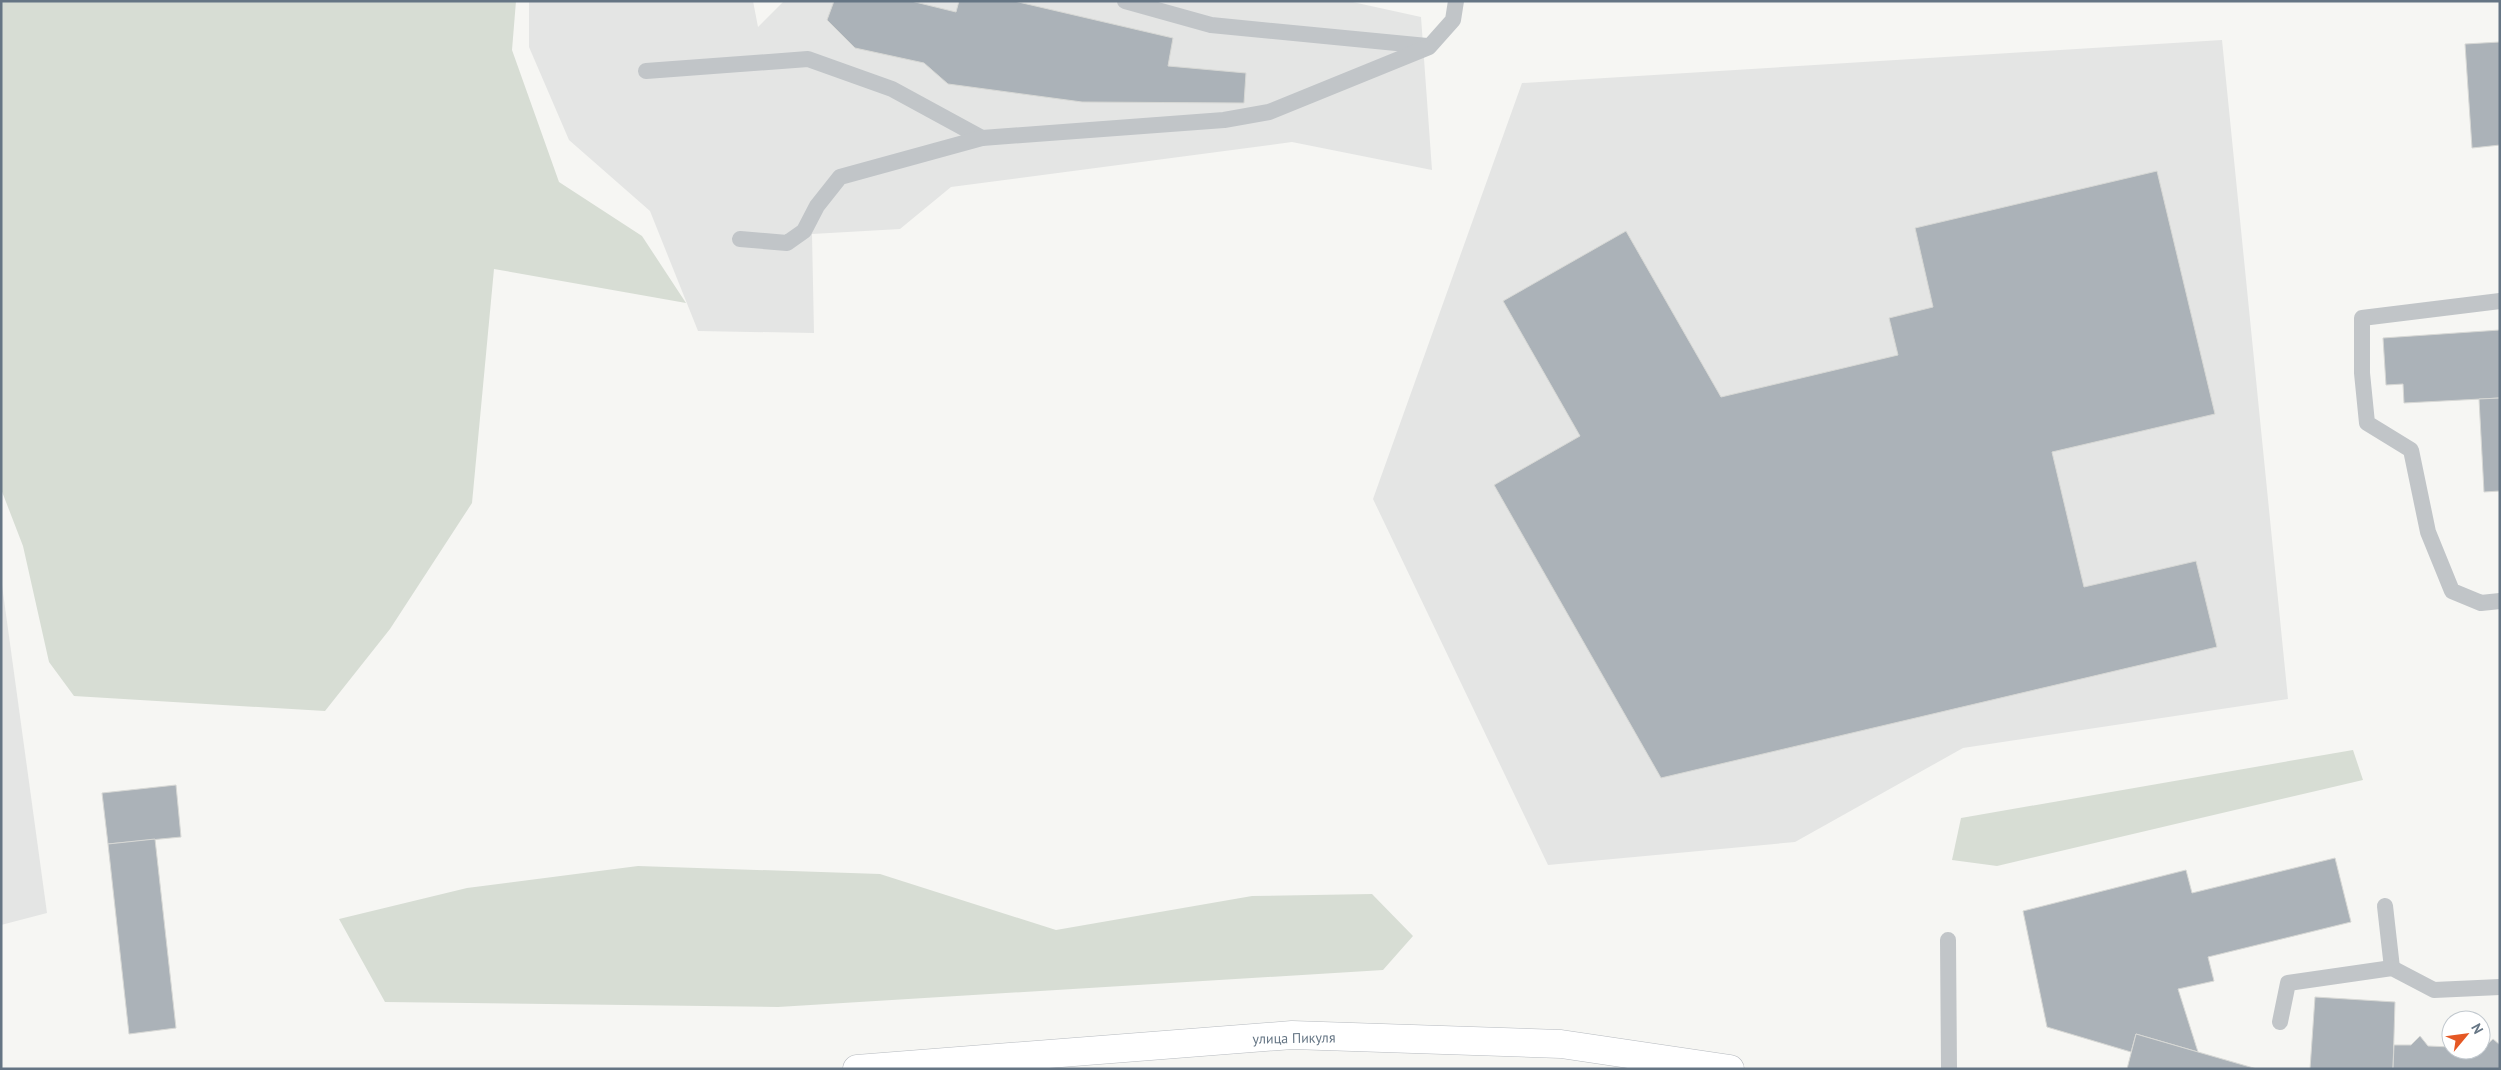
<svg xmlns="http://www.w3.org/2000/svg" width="2501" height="1070" font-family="'PT Sans',sans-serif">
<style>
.built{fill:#e4e5e4}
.green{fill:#d7ddd4}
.building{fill:#abb2b8;stroke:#d7d8d5}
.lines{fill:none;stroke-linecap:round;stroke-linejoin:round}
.secondary-casing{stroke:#b6babf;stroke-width:29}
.lane{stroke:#c1c5c8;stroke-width:16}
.secondary{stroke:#fff;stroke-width:28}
.labels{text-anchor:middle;stroke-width:5;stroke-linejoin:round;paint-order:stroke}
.street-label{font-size:14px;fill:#657584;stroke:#fff}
</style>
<rect width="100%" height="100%" fill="#f6f6f3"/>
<g class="built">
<path d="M529 1H753L758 27 784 1H1348L1421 17 1432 170 1292 142 951 187 900 229 812 234 814 333 698 331 650 211 569 140 529 47Z"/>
<path d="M2222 40 2288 699 1963 748 1795 842 1548 865 1373 499 1522 83Z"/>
<path d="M1 578 47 913 1 925Z"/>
</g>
<g class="green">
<path d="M1 1H516L512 50 559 182 642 236 686 303 494 269 472 503 390 629 325 711 74 696 49 662 23 546 1 489Z"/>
<path d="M2353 750 2363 780 1997 866 1952 860 1961 818Z"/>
<path d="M638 866 880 874 1056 930 1252 896 1372 894 1413 936 1383 970 778 1007 385 1002 339 919 467 888Z"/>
</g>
<g class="building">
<path d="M834 1H911L956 12 959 1H1014L1173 38 1168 66 1246 73 1244 103 1082 102 948 84 924 63 855 48 827 20Z"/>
<path d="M2500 42V145L2472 148 2465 44Z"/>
<path d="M2157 171 2215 414 2052 452 2084 587 2196 561 2217 647 1661 778 1494 485 1580 436 1503 301 1626 231 1721 397 1898 355 1889 318 1933 307 1915 228Z"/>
<path d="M2500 330V398L2404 403 2403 384 2386 385 2383 338Z"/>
<path d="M2500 398V491L2484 492 2479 399Z"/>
<path d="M176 785 181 837 108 844 102 793Z"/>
<path d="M155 839 176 1028 129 1034 108 844Z"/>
<path d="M2335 858 2351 922 2208 957 2214 981 2178 989 2198 1052 2136 1034 2131 1052 2047 1027 2023 911 2186 870 2192 893Z"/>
<path d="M2315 997 2395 1002 2393 1069H2310Z"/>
<path d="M2136 1034 2198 1052 2257 1069H2127Z"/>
<path d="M2420 1036 2428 1046 2451 1047V1050H2481L2493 1039 2500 1045V1069H2393L2394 1045H2411Z"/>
</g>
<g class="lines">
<defs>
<path id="secondary" d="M857 1069 1292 1035 1561 1044 1730 1069"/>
</defs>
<use href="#secondary" class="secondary-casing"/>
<g class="lane">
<path d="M1125 1 1211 25 1427 46"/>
<path d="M646 71 808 59 892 89 982 138"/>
<path d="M740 239 787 243 804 231 817 206 840 177 982 138 1224 120 1269 112 1429 47 1453 20 1456 1"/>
<path d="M2500 301 2362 318V373L2367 423 2411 450 2428 532 2452 591 2481 603 2500 601"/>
<path d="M2385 906 2392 968"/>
<path d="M1948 940 1949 1069"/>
<path d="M2280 1022 2288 983 2392 968 2434 990 2500 987"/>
</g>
<use href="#secondary" class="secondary"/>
</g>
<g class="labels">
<g class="street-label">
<text transform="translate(1294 1038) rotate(-1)" y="5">улица Пикуля</text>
</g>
</g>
<rect width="2501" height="1070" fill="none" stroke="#657584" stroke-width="5"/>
<g transform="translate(2466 1035) rotate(61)"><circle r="24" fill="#ffffff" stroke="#c1c8ce"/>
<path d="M0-4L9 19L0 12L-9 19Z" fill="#e55824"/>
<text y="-8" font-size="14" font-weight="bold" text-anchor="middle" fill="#657584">N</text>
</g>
</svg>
